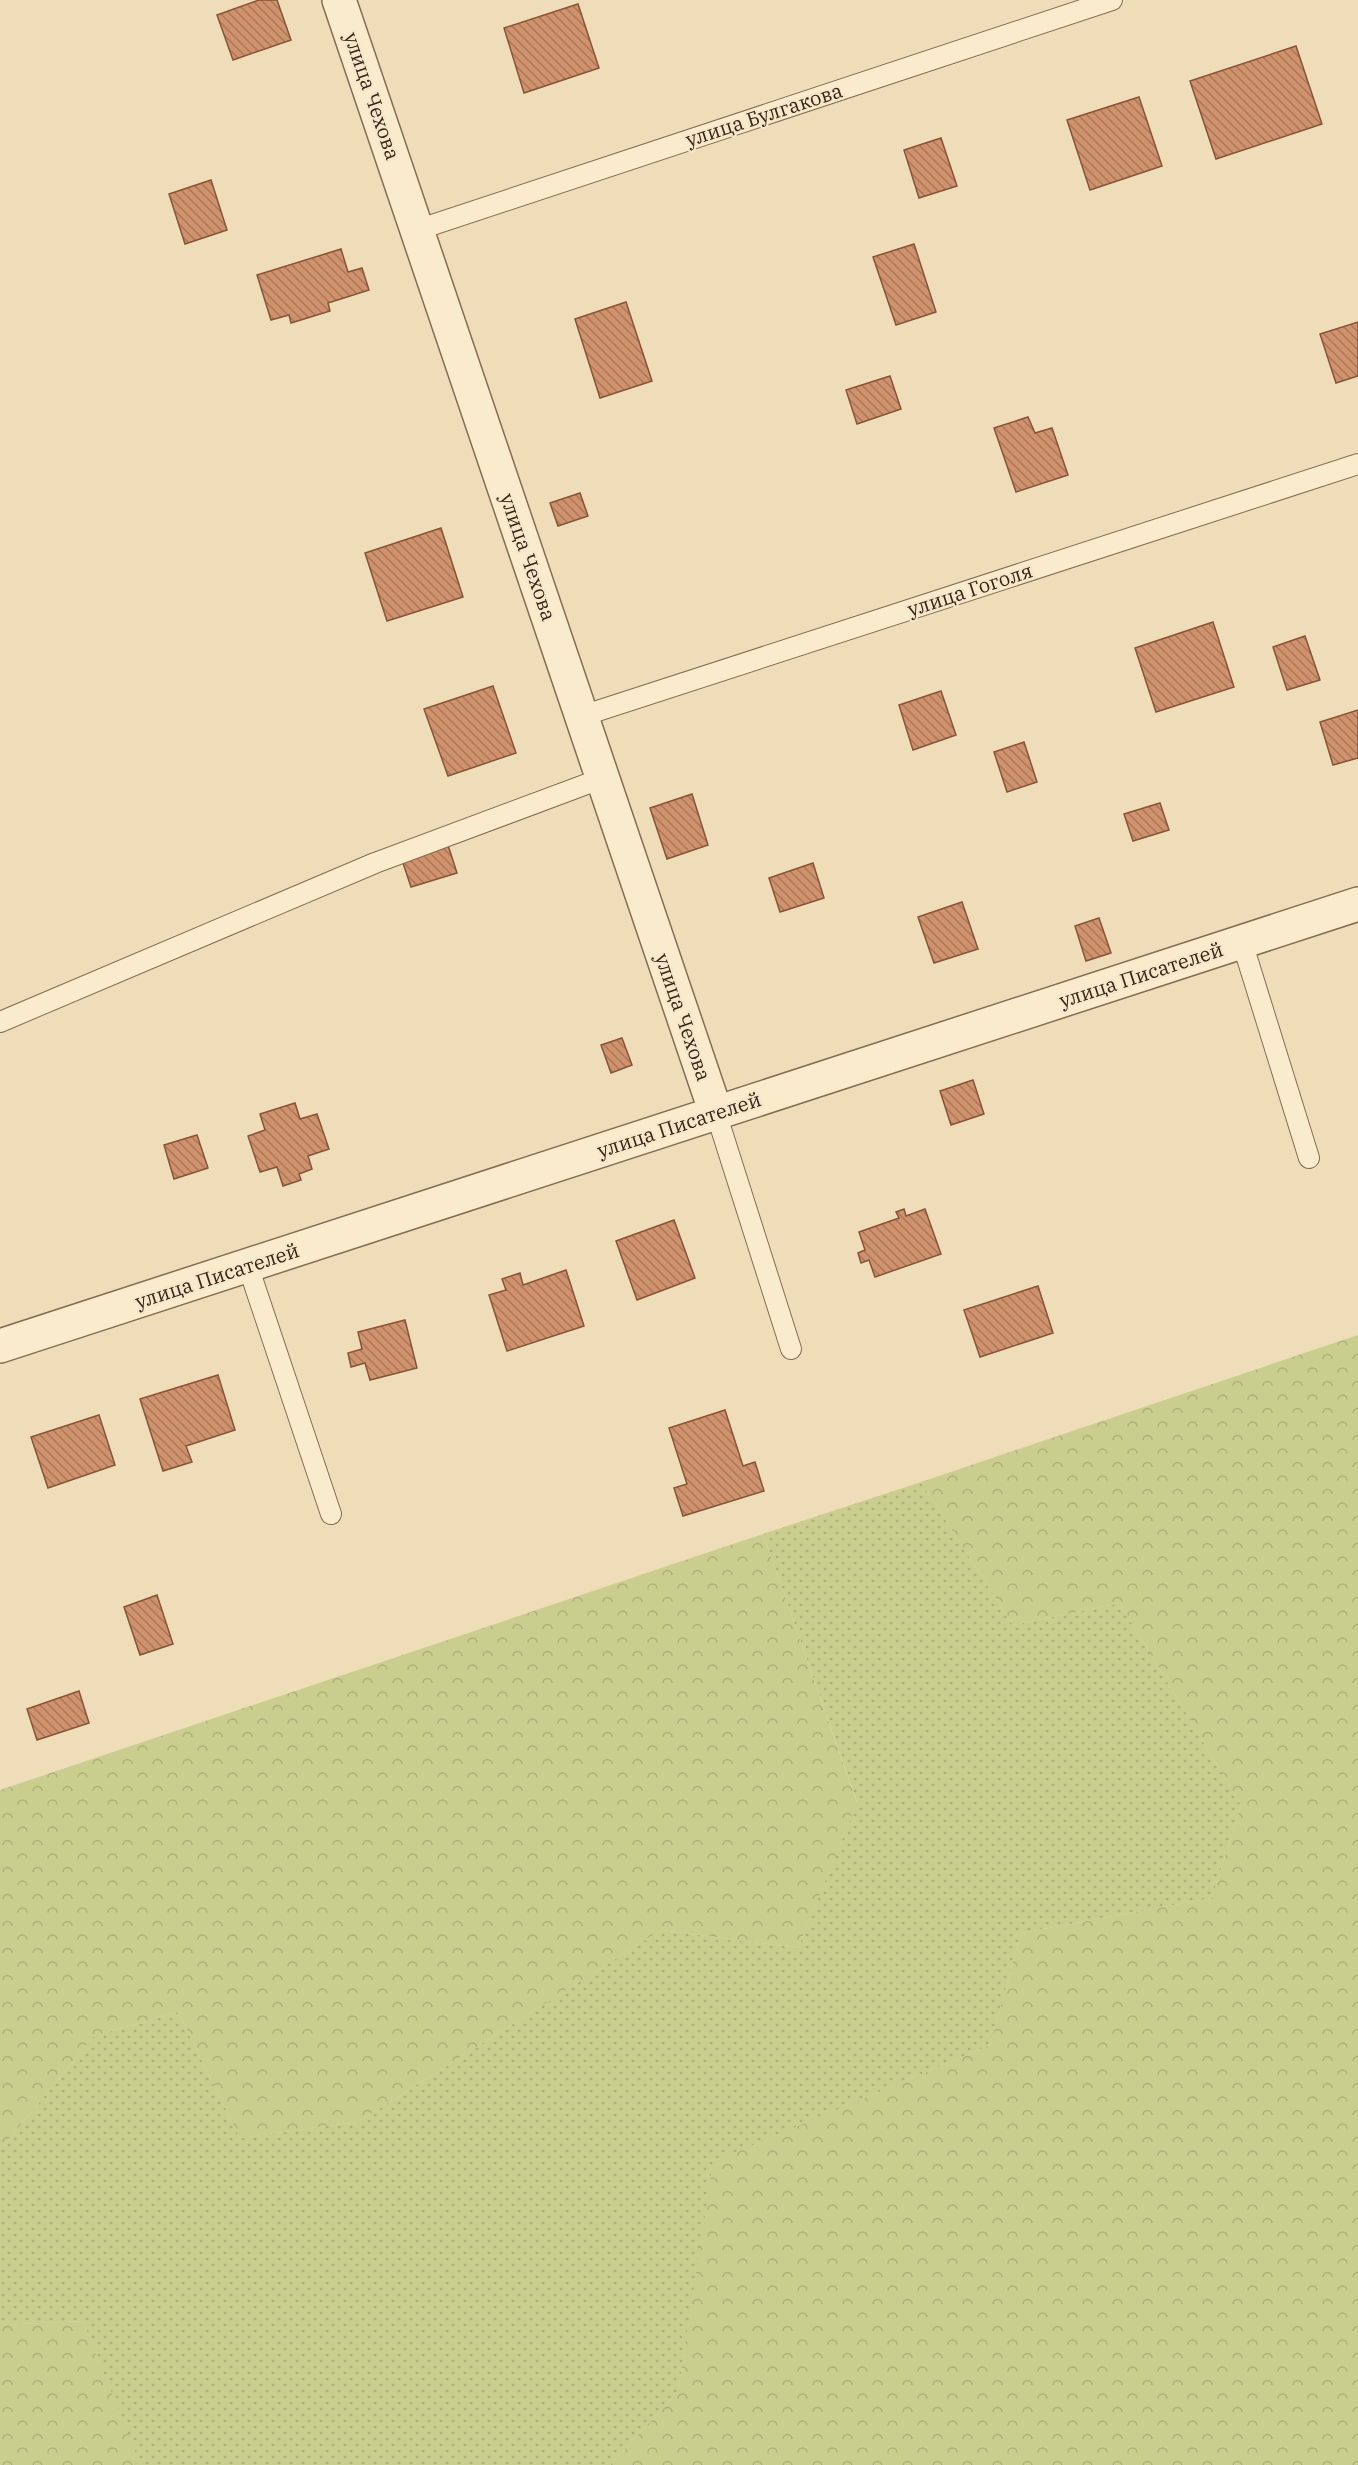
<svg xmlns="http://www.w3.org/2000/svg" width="1358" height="2465" font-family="'IBM Plex Serif',serif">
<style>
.grass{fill:url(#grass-dots)}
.forest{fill:url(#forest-crowns)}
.building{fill:url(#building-back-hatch);stroke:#875438;stroke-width:1.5}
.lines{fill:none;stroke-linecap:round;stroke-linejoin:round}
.lane-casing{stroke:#866c54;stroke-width:22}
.street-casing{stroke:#866c54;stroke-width:36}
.lane{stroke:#faebcd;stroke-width:20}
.street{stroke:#faebcd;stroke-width:33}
.labels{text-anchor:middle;stroke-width:4.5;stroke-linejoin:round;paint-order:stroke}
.street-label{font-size:20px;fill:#34251a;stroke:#f7e7c9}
</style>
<defs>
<pattern id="grass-dots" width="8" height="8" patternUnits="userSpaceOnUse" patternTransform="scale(1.5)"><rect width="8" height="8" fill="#c9cd8e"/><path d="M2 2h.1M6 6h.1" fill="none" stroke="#adb07a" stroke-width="1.8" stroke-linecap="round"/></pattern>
<pattern id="forest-crowns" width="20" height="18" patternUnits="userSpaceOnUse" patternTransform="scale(1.5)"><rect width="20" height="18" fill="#c9cd8e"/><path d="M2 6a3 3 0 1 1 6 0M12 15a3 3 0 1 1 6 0" fill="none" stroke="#adb07a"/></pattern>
<pattern id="building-back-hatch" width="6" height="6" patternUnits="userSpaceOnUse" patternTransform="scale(1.5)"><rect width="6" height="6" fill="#d0926d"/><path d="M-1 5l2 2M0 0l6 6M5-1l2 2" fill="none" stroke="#aa7759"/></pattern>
</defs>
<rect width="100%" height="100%" fill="#efddba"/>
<path class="grass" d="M921 1482 1013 1625 1120 1603 1241 1805 1212 1898 1021 1933 990 2045 714 2162 678 2392 610 2465H133L138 2461 83 2321 0 2325V2150L94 2036 178 2012 240 2138 358 2122 661 1930 798 1948 857 1802 763 1534Z"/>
<g class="forest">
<path d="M1358 1335V2465H610L678 2392 713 2162 990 2045 1021 1933 1212 1898 1241 1805 1120 1603 1013 1625 921 1482Z"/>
<path d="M763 1534 857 1803 798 1948 661 1930 358 2122 240 2138 178 2012 94 2036 0 2150V1790Z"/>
<path d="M83 2321 139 2461 133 2465H0V2325Z"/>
</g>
<g class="building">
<path d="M259 0H277L291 40 233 60 217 15Z"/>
<path d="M578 4 599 68 524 93 504 28Z"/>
<path d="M1296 46 1322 124 1216 159 1190 81Z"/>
<path d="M1139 97 1162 166 1090 190 1067 120Z"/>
<path d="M941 138 957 186 919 198 904 150Z"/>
<path d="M211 180 227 230 185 244 169 194Z"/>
<path d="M914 244 936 312 896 325 873 257Z"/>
<path d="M341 249 348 272 362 268 369 290 328 303 330 311 291 323 289 315 271 320 257 275Z"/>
<path d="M626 302 652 381 600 398 575 319Z"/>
<path d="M1358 322V376L1336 383 1320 334Z"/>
<path d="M890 376 901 409 857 424 846 390Z"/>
<path d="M1028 417 1035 433 1052 428 1068 475 1016 492 994 428Z"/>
<path d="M580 493 588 516 558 526 550 503Z"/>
<path d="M441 528 463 597 387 621 365 553Z"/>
<path d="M1213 622 1234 687 1156 712 1135 648Z"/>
<path d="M1305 636 1320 680 1287 690 1273 647Z"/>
<path d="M493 686 516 753 448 776 424 709Z"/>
<path d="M941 691 956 735 913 750 899 705Z"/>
<path d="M1358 710V758L1333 765 1320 722Z"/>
<path d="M1024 742 1037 782 1007 792 994 752Z"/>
<path d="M692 794 708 845 667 859 650 808Z"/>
<path d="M1160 803 1169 830 1133 841 1124 814Z"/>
<path d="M447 842 457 873 411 887 401 857Z"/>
<path d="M813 863 824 898 780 912 769 878Z"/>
<path d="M962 902 978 949 934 963 918 917Z"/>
<path d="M1099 918 1111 953 1086 961 1075 926Z"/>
<path d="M622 1038 632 1065 611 1073 601 1045Z"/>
<path d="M973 1080 984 1114 951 1125 940 1091Z"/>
<path d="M295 1103 300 1119 317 1114 329 1149 308 1156 312 1169 299 1174 301 1180 283 1186 277 1167 260 1172 248 1136 265 1130 260 1114Z"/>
<path d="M197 1135 208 1168 174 1179 164 1145Z"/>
<path d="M904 1209 906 1216 925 1209 941 1254 875 1277 869 1260 861 1263 858 1253 865 1250 859 1232 899 1218 896 1212Z"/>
<path d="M674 1220 695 1278 637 1300 616 1241Z"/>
<path d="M566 1270 584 1326 507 1351 489 1295 506 1290 502 1279 520 1273 523 1285Z"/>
<path d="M1038 1286 1053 1333 980 1357 964 1310Z"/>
<path d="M405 1320 417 1368 370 1380 365 1363 351 1367 348 1353 362 1349 358 1332Z"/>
<path d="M218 1375 235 1430 186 1446 192 1462 163 1471 140 1399Z"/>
<path d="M725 1410 743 1466 755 1462 764 1491 683 1516 674 1488 687 1484 669 1428Z"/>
<path d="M99 1415 115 1465 48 1488 31 1437Z"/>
<path d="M157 1595 173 1644 140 1655 124 1607Z"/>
<path d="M79 1691 89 1723 37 1740 27 1709Z"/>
</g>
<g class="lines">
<defs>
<g id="lane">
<path d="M417 230 1112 0"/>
<path d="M582 716 1358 464"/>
<path d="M1242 942 1309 1158"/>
<path d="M0 1022 375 863 603 778"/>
<path d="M716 1113 791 1349"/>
<path d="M248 1266 331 1514"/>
</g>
<g id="street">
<path d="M339 0 716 1113"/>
<path d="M0 1346 1358 904"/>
</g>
</defs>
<use href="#lane" class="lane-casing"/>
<use href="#street" class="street-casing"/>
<use href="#lane" class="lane"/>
<use href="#street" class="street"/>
</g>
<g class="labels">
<g class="street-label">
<text transform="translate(372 96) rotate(71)" y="7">улица Чехова</text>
<text transform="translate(764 115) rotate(-18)" y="7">улица Булгакова</text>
<text transform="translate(528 557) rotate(71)" y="7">улица Чехова</text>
<text transform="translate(970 590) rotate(-18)" y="7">улица Гоголя</text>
<text transform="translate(1141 975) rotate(-18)" y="7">улица Писателей</text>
<text transform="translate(683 1017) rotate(71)" y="7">улица Чехова</text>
<text transform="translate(679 1125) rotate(-18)" y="7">улица Писателей</text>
<text transform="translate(217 1276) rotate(-18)" y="7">улица Писателей</text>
</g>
</g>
</svg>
